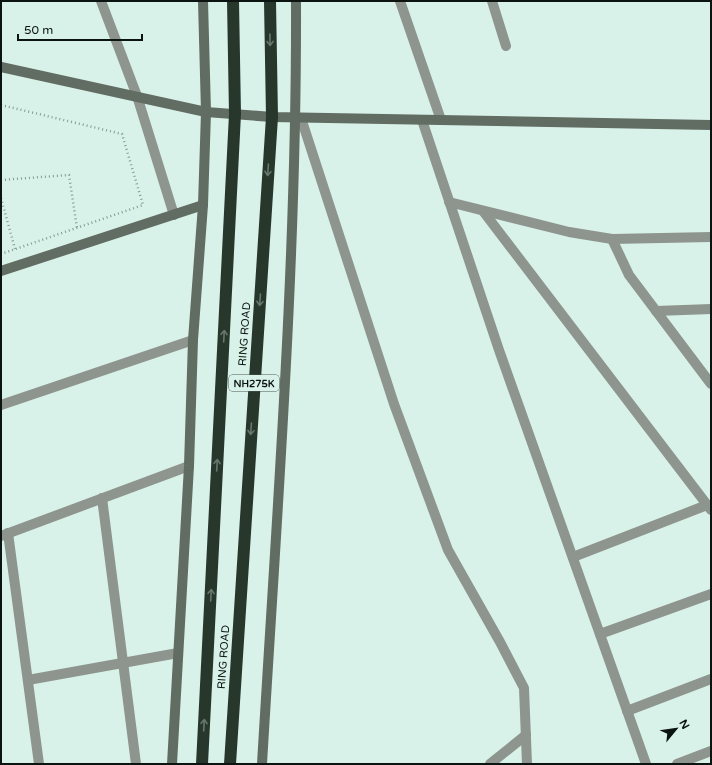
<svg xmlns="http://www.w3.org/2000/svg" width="712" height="765" font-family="'Varela Round',sans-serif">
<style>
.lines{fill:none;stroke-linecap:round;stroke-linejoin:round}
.path{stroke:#869992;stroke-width:2.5;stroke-dasharray:1 3;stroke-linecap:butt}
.street{stroke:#8d958e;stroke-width:10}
.secondary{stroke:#616c63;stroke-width:10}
.highway{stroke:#28372b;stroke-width:12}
.oneway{stroke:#66786e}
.labels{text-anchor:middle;stroke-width:3;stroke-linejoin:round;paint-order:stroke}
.shield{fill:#d9f2e9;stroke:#495752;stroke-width:1}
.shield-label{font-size:10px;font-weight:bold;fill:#0b1411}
.street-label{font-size:11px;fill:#0b1411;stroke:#d9f2e9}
</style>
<rect width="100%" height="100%" fill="#d9f2e9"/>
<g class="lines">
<g class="path">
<path d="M1 105 122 134 143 205 1 254"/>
<path d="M1 180 69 175 77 228"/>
<path d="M1 198 15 249"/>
</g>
<g class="street">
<path d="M101 1 137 96 174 215"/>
<path d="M400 1 441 120"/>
<path d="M492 1 506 46"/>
<path d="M301 118 394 404 448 550 500 642 524 688 527 764"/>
<path d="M422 120 499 350 646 764"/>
<path d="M449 202 569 232 612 239 711 237"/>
<path d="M483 211 711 510"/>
<path d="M612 239 629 275 711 384"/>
<path d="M656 311 711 309"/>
<path d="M1 405 193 340"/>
<path d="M102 498 136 764"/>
<path d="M8 533 39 764"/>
<path d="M1 536 189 466"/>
<path d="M573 557 707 505"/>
<path d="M600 634 711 594"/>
<path d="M28 680 178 653"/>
<path d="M627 711 711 679"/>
<path d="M490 764 526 735"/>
<path d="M677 764 711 751"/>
</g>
<g class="secondary">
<path d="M1 67 206 112 272 117 711 125"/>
<path d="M1 271 203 205"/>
<path d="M172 764 189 466 193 340 203 205 206 112 203 1"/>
<path d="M262 764C277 510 297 256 296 1"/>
</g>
<g class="highway">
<path d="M202 764 235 114 233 1"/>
<path d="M230 764 272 117 270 1"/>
</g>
</g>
<defs><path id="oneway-shaft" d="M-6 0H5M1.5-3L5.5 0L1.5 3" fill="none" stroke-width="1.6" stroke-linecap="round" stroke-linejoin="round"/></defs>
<g class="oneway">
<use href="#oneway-shaft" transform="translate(270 40) rotate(89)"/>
<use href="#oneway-shaft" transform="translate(268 170) rotate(94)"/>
<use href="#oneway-shaft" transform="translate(260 300) rotate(94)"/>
<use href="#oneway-shaft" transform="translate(224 336) rotate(-87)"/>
<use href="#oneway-shaft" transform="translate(251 429) rotate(94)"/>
<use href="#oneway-shaft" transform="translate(217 465) rotate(-87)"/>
<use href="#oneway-shaft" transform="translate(211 595) rotate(-87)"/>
<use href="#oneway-shaft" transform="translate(204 725) rotate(-87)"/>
</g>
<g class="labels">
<rect class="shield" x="229" y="375" width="50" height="16" rx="3"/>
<g class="shield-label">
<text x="254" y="387">NH275K</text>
</g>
<g class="street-label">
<text transform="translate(244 334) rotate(-86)" y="4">RING ROAD</text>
<text transform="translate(223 657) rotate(-86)" y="4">RING ROAD</text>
</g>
</g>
<rect width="712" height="765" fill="none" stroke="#0b1411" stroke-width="4"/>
<g transform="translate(676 729) rotate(61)" stroke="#d9f2e9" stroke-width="3" paint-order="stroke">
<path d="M0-3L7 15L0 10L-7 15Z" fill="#0b1411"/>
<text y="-6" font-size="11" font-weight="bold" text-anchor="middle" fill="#0b1411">N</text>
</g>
<path d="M18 34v6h124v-6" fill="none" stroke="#0b1411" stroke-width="2"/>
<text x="24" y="34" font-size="12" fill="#0b1411" stroke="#d9f2e9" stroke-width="3" paint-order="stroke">50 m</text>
</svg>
